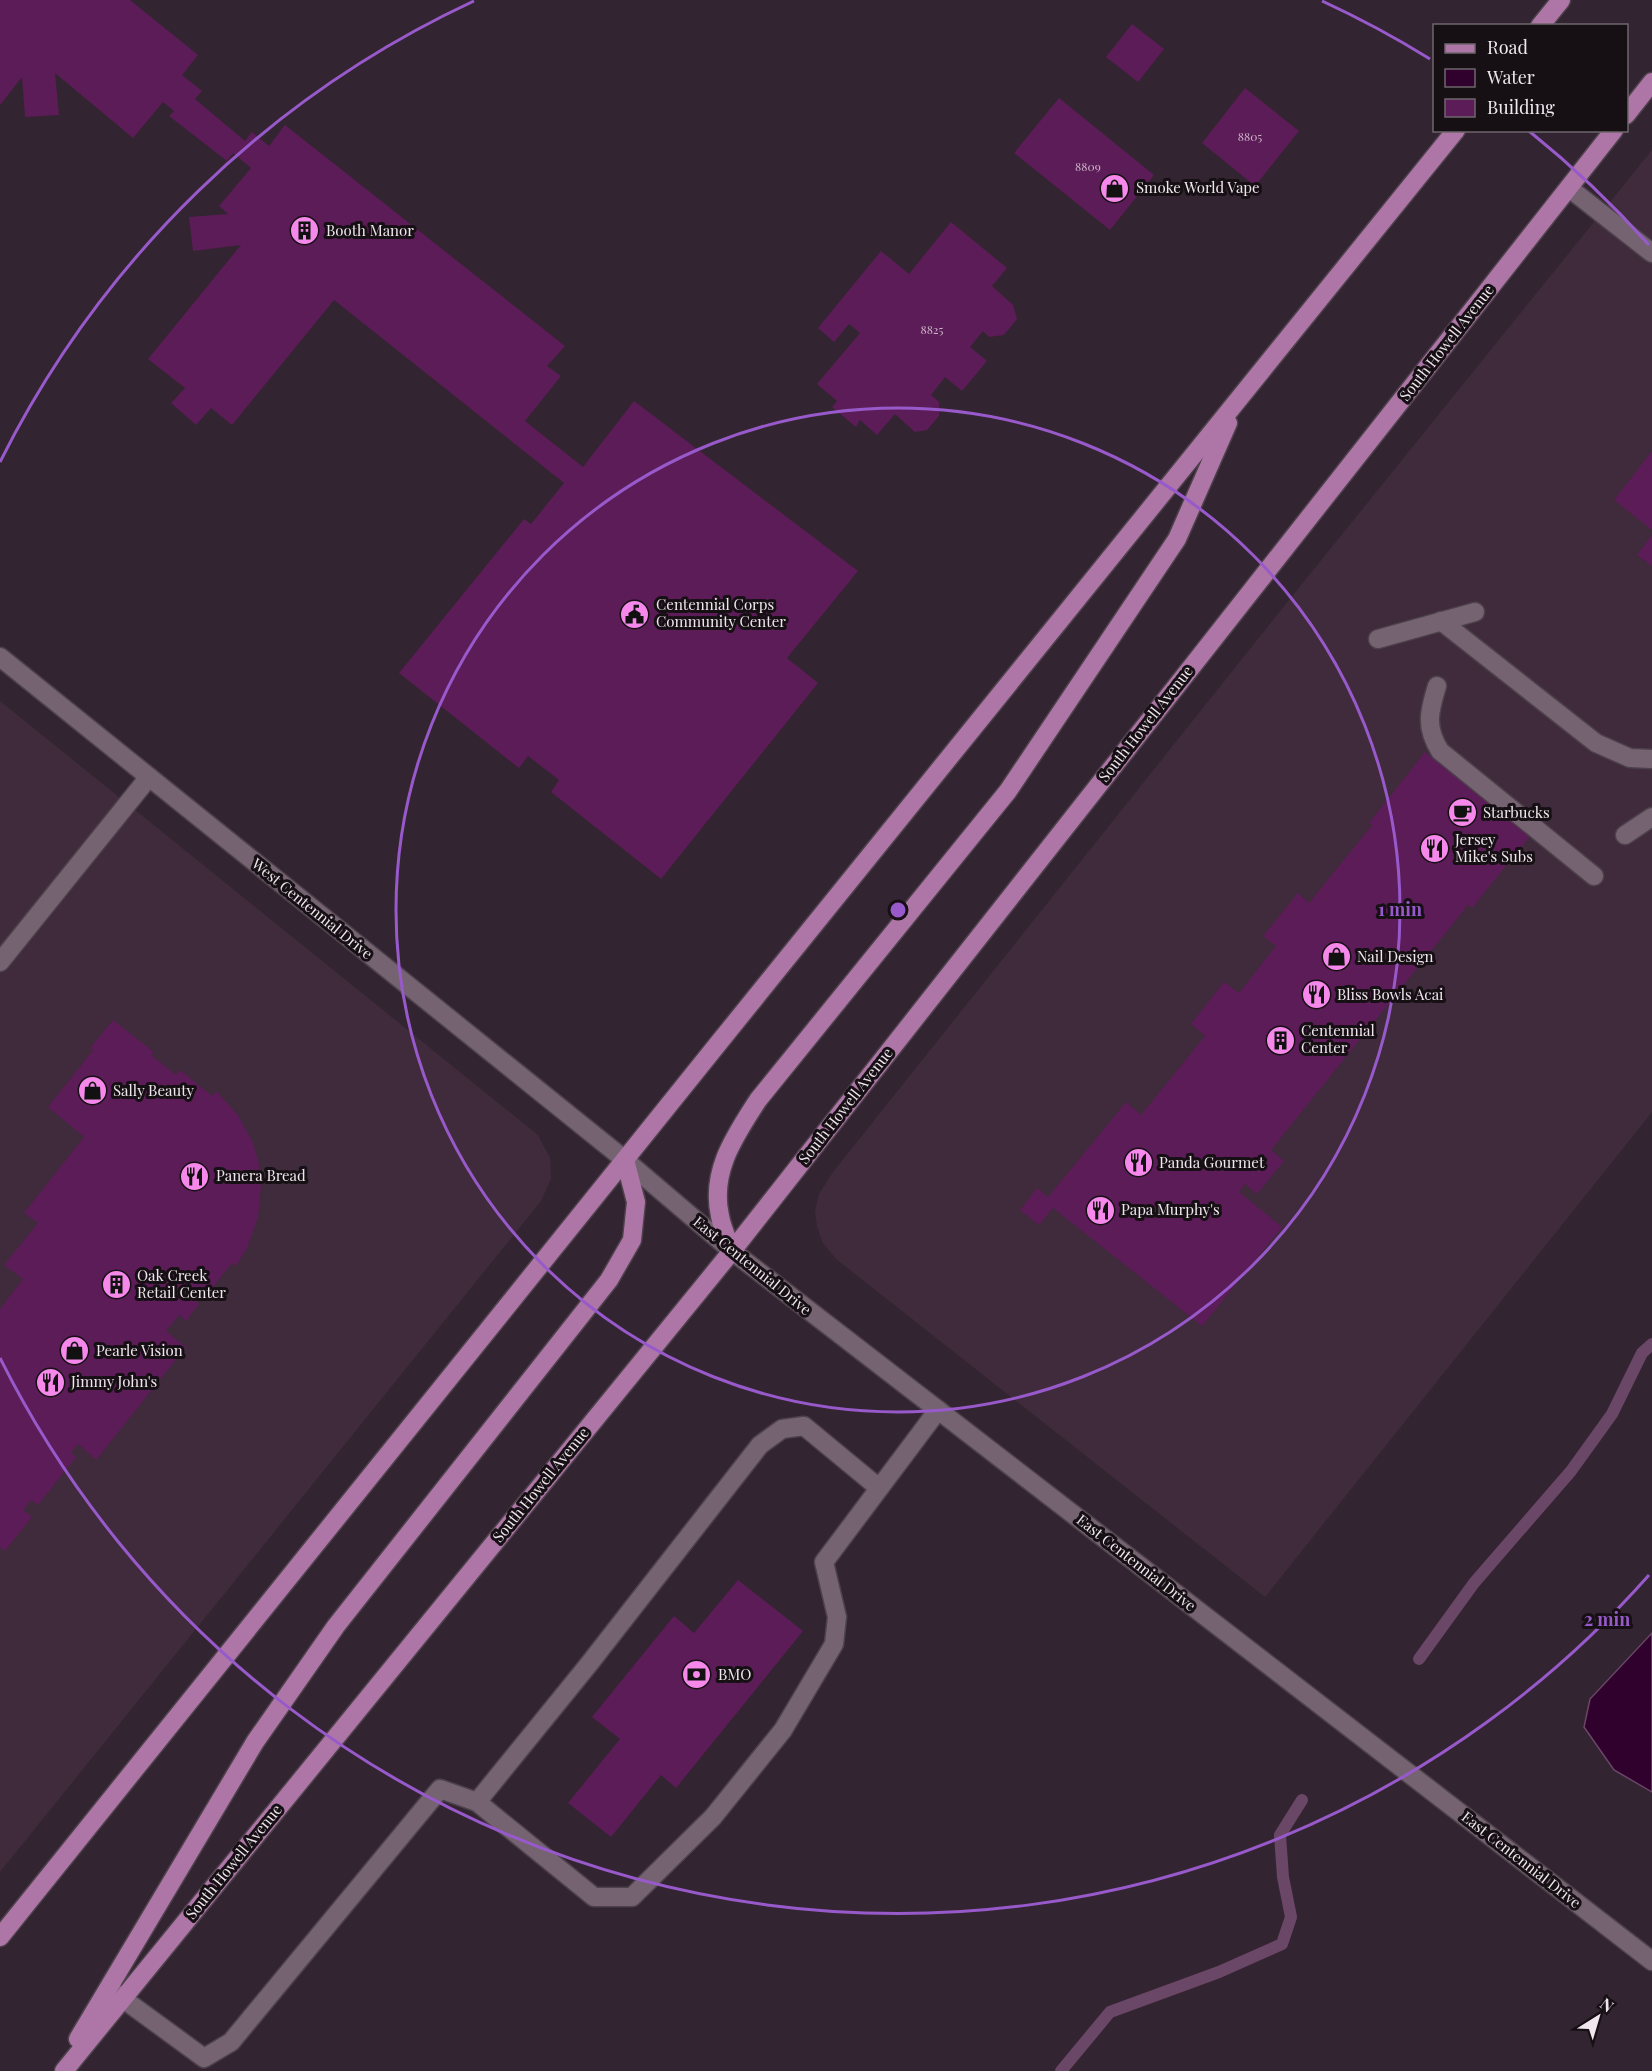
<svg xmlns="http://www.w3.org/2000/svg" width="1652" height="2071" font-family="'Playfair Display',serif">
<style>
.built{fill:#3f2b3c}
.water{fill:#31012d;stroke:#6a4667;stroke-width:1.5}
.lines{fill:none;stroke-linecap:round;stroke-linejoin:round}
.stream{stroke:#6a4667;stroke-width:12}
.building{fill:#5c1c57}
.lane-casing{stroke:#4d414b;stroke-width:21}
.street-casing{stroke:#4d414b;stroke-width:21}
.primary-casing{stroke:#4d414b;stroke-width:21}
.lane{stroke:#756372;stroke-width:18}
.street{stroke:#756372;stroke-width:18}
.primary{stroke:#ae76a7;stroke-width:18}
.ring{fill:none;stroke:#985acb;stroke-width:3}
.labels{text-anchor:middle;stroke-width:6;stroke-linejoin:round;paint-order:stroke}
.number-label{font-size:12px;fill:#cbb4c8}
.poi-label{font-size:15px;fill:#f0e6ee;stroke:#161015;text-anchor:start}
.street-label{font-size:15px;fill:#f0e6ee;stroke:#161015}
.centre{fill:#985acb;stroke:#161015;stroke-width:3}
.ring-label{font-size:18px;text-anchor:middle;font-weight:bold;fill:#985acb;stroke:#161015;stroke-width:6;stroke-linejoin:round;paint-order:stroke}
</style>
<rect width="100%" height="100%" fill="#332431"/>
<g class="built">
<path d="M1652 150V1112L1265 1597 836 1259 823 1243 817 1227 815 1211 819 1194 833 1172 1281 610Z"/>
<path d="M0 701 538 1135 550 1158 551 1179 541 1201 0 1872Z"/>
</g>
<path class="water" d="M1652 1633V1792L1614 1770 1584 1727 1590 1699Z"/>
<g class="lines">
<g class="stream">
<path d="M1419 1659 1474 1583 1571 1471 1612 1414 1642 1353 1652 1344"/>
<path d="M1061 2071 1110 2012 1219 1972 1282 1944 1291 1917 1283 1877 1280 1835 1302 1800"/>
</g>
</g>
<g class="building">
<path d="M0 0H130L198 55 182 75 202 91 195 99 245 141 252 132 269 146 285 125 565 346 547 366 561 376 525 421 583 467 634 401 858 571 787 658 818 683 661 879 551 792 559 780 528 756 519 768 399 673 524 519 531 524 564 483 334 300 232 425 211 408 196 425 171 403 185 388 148 359 241 245 193 251 189 217 228 214 219 206 251 168 233 153 227 161 169 116 174 111 163 102 133 138 55 73 59 115 25 117 22 77 0 105Z"/>
<path d="M1132 24 1164 49 1138 82 1106 57Z"/>
<path d="M1245 88 1299 131 1255 186 1202 143Z"/>
<path d="M1059 98 1154 175 1110 230 1014 153Z"/>
<path d="M951 222 1007 268 992 286 1013 305 1017 319 1004 335 989 337 983 331 970 347 987 361 962 391 945 377 931 395 939 402V416L927 430 915 432 895 414 877 435 860 420 856 427 832 407 837 401 817 384 860 333 849 324 834 342 818 328 881 251 909 274Z"/>
<path d="M1652 451V530L1614 500Z"/>
<path d="M1652 535V566L1637 555Z"/>
<path d="M1425 752 1530 836 1472 908 1468 905 1271 1150 1284 1161 1257 1194 1245 1184 1239 1192 1282 1227 1202 1326 1053 1208 1039 1225 1020 1210 1037 1188 1048 1197 1126 1102 1141 1115 1205 1036 1191 1024 1224 982 1239 993 1276 946 1263 936 1298 893 1309 903 1372 825 1369 823Z"/>
<path d="M113 1020 154 1052 151 1055 176 1075 180 1070 212 1096 216 1091 238 1115 253 1143 259 1164 261 1186 258 1217 247 1248 236 1266 232 1263 205 1297 198 1291 192 1298 199 1304 186 1321 179 1315 166 1331 186 1347 96 1460 78 1444 71 1453 76 1457 38 1505 31 1500 23 1510 32 1517 5 1551 0 1547V1309L23 1279 4 1265 38 1223 24 1213 84 1137 48 1107 93 1050 90 1048Z"/>
<path d="M738 1580 803 1631 676 1788 661 1775 611 1837 568 1803 620 1739 592 1717 674 1616 694 1633Z"/>
</g>
<g class="lines">
<defs>
<g id="lane">
<path d="M1569 188 1652 253"/>
<path d="M1441 621 1596 743 1630 758 1652 759"/>
<path d="M1378 639 1475 612"/>
<path d="M1437 686C1429 712 1425 727 1440 751L1594 876"/>
<path d="M1625 835 1652 817"/>
<path d="M0 962 149 777"/>
<path d="M879 1488 804 1426 782 1429 760 1445 589 1664 477 1802 594 1897H632L713 1817 783 1730 834 1644 837 1617 824 1562 938 1410"/>
<path d="M111 1990 204 2058 231 2042 440 1789 477 1802"/>
</g>
<path id="street" d="M0 657 625 1160 732 1251 1652 1961"/>
<g id="primary">
<path d="M1540 26 1561 0"/>
<path d="M1626 115 1652 82"/>
<path d="M732 1251C728 1240 722 1228 720 1216 710 1171 735 1136 758 1100L1008 791 1177 539 1228 423"/>
<path d="M0 1937 717 1045 1456 130"/>
<path d="M78 2039 255 1742 336 1626 609 1280 632 1240 636 1202 625 1160"/>
<path d="M64 2071 732 1251 1614 130"/>
</g>
</defs>
<use href="#lane" class="lane-casing"/>
<use href="#street" class="street-casing"/>
<use href="#primary" class="primary-casing"/>
<use href="#lane" class="lane"/>
<use href="#street" class="street"/>
<use href="#primary" class="primary"/>
</g>
<g class="ring">
<circle cx="898" cy="910" r="502"/>
<path d="M1649 1575A1003 1003 0 0 1 0 1358M0 462A1003 1003 0 0 1 474 1M1322 1A1003 1003 0 0 1 1430 59M1529 131A1003 1003 0 0 1 1649 245"/>
</g>
<defs>
<symbol id="shop-disc" viewBox="-11 -11 22 22"><circle r="9.5" fill="#f788eb" stroke="#161015"/><path d="M-5-2.5h2.3a2.7 3.5 0 0 1 5.4 0H5L5.5 6h-11ZM-1.5-2.5h3a1.5 2.3 0 0 0-3 0Z" fill="#111"/></symbol>
<symbol id="building-disc" viewBox="-11 -11 22 22"><circle r="9.5" fill="#f788eb" stroke="#161015"/><path d="M-4-6H4V6H1V3H-1V6H-4ZM-2.5-4.3h1.7v1.8h-1.7ZM.8-4.3h1.7v1.8H.8ZM-2.5-1h1.7V.8h-1.7ZM.8-1h1.7V.8H.8Z" fill="#111"/></symbol>
<symbol id="civic-disc" viewBox="-11 -11 22 22"><circle r="9.5" fill="#f788eb" stroke="#161015"/><path d="M-.6-6.5H3V-4.5H.6V-3L4-1V1h2V6H-6V1h2V-1L-.6-3ZM-1.2 2.5V6h2.4V2.5Z" fill="#111"/></symbol>
<symbol id="cafe-disc" viewBox="-11 -11 22 22"><circle r="9.5" fill="#f788eb" stroke="#161015"/><path d="M-5.5-4.5H6V0H3Q3 3.5 0 3.5H-2.5Q-5.5 3.5-5.5 0ZM3-3.2v2h1.7v-2ZM-6 4.5H4V6H-6Z" fill="#111"/></symbol>
<symbol id="restaurant-disc" viewBox="-11 -11 22 22"><circle r="9.5" fill="#f788eb" stroke="#161015"/><path d="M-5-6h1v4h1v-4h1v4h1v-4h1v5L-1.5 .5V6h-2V.5L-5-1ZM5-6V6H3V1.5H1.5Q1.5-4 5-6Z" fill="#111"/></symbol>
<symbol id="bank-disc" viewBox="-11 -11 22 22"><circle r="9.5" fill="#f788eb" stroke="#161015"/><path d="M-6-4H6V4H-6ZM0-2.3a2.3 2.3 0 1 0 0 4.6a2.3 2.3 0 1 0 0-4.6Z" fill="#111"/></symbol>
</defs>
<g fill-rule="evenodd">
<use href="#shop-disc" x="1098" y="172" width="33" height="33"/>
<use href="#building-disc" x="288" y="214" width="33" height="33"/>
<use href="#civic-disc" x="618" y="598" width="33" height="33"/>
<use href="#cafe-disc" x="1446" y="796" width="33" height="33"/>
<use href="#restaurant-disc" x="1418" y="832" width="33" height="33"/>
<use href="#shop-disc" x="1320" y="940" width="33" height="33"/>
<use href="#restaurant-disc" x="1300" y="978" width="33" height="33"/>
<use href="#building-disc" x="1264" y="1024" width="33" height="33"/>
<use href="#shop-disc" x="76" y="1074" width="33" height="33"/>
<use href="#restaurant-disc" x="1122" y="1146" width="33" height="33"/>
<use href="#restaurant-disc" x="178" y="1160" width="33" height="33"/>
<use href="#restaurant-disc" x="1084" y="1194" width="33" height="33"/>
<use href="#building-disc" x="100" y="1268" width="33" height="33"/>
<use href="#shop-disc" x="58" y="1334" width="33" height="33"/>
<use href="#restaurant-disc" x="34" y="1366" width="33" height="33"/>
<use href="#bank-disc" x="680" y="1658" width="33" height="33"/>
</g>
<g class="labels">
<g class="number-label">
<text x="1250" y="141">8805</text>
<text x="1088" y="171">8809</text>
<text x="932" y="334">8825</text>
</g>
<g class="poi-label">
<text x="1136" y="193">Smoke World Vape</text>
<text x="326" y="236">Booth Manor</text>
<text x="656" y="610">Centennial Corps<tspan x="656" dy="17">Community Center</tspan></text>
<text x="1483" y="818">Starbucks</text>
<text x="1455" y="845">Jersey<tspan x="1455" dy="17">Mike's Subs</tspan></text>
<text x="1357" y="962">Nail Design</text>
<text x="1337" y="1000">Bliss Bowls Acai</text>
<text x="1301" y="1036">Centennial<tspan x="1301" dy="17">Center</tspan></text>
<text x="113" y="1096">Sally Beauty</text>
<text x="1159" y="1168">Panda Gourmet</text>
<text x="216" y="1181">Panera Bread</text>
<text x="1121" y="1215">Papa Murphy's</text>
<text x="137" y="1281">Oak Creek<tspan x="137" dy="17">Retail Center</tspan></text>
<text x="96" y="1356">Pearle Vision</text>
<text x="71" y="1387">Jimmy John's</text>
<text x="718" y="1680">BMO</text>
</g>
<g class="street-label">
<text transform="translate(1447 343) rotate(-52)" y="5">South Howell Avenue</text>
<text transform="translate(1146 724) rotate(-52)" y="5">South Howell Avenue</text>
<text transform="translate(312 909) rotate(39)" y="5">West Centennial Drive</text>
<text transform="translate(846 1106) rotate(-52)" y="5">South Howell Avenue</text>
<text transform="translate(752 1266) rotate(39)" y="5">East Centennial Drive</text>
<text transform="translate(541 1485) rotate(-51)" y="5">South Howell Avenue</text>
<text transform="translate(1136 1563) rotate(38)" y="5">East Centennial Drive</text>
<text transform="translate(1521 1860) rotate(38)" y="5">East Centennial Drive</text>
<text transform="translate(234 1862) rotate(-51)" y="5">South Howell Avenue</text>
</g>
</g>
<circle cx="898" cy="910" r="9" class="centre"/>
<g class="ring-label">
<text x="1400" y="916">1 min</text>
<text x="1607" y="1626">2 min</text>
</g>
<rect x="1433" y="24" width="195" height="108" fill="#161015" stroke="#6d666c" stroke-width="1.5"/>
<rect x="1445" y="44" width="30" height="9" fill="#ae76a7" stroke="#6d666c" stroke-width="1.5"/>
<text x="1487" y="54" font-size="18" fill="#f0e6ee">Road</text>
<rect x="1445" y="69" width="30" height="18" fill="#31012d" stroke="#6d666c" stroke-width="1.5"/>
<text x="1487" y="84" font-size="18" fill="#f0e6ee">Water</text>
<rect x="1445" y="99" width="30" height="18" fill="#5c1c57" stroke="#6d666c" stroke-width="1.5"/>
<text x="1487" y="114" font-size="18" fill="#f0e6ee">Building</text>
<g transform="translate(1598 2017) rotate(37)" stroke="#161015" stroke-width="4.5" paint-order="stroke">
<path d="M0-4.5L10 22L0 15L-10 22Z" fill="#f0e6ee"/>
<text y="-9" font-size="16" font-weight="bold" text-anchor="middle" fill="#f0e6ee">N</text>
</g>
</svg>
